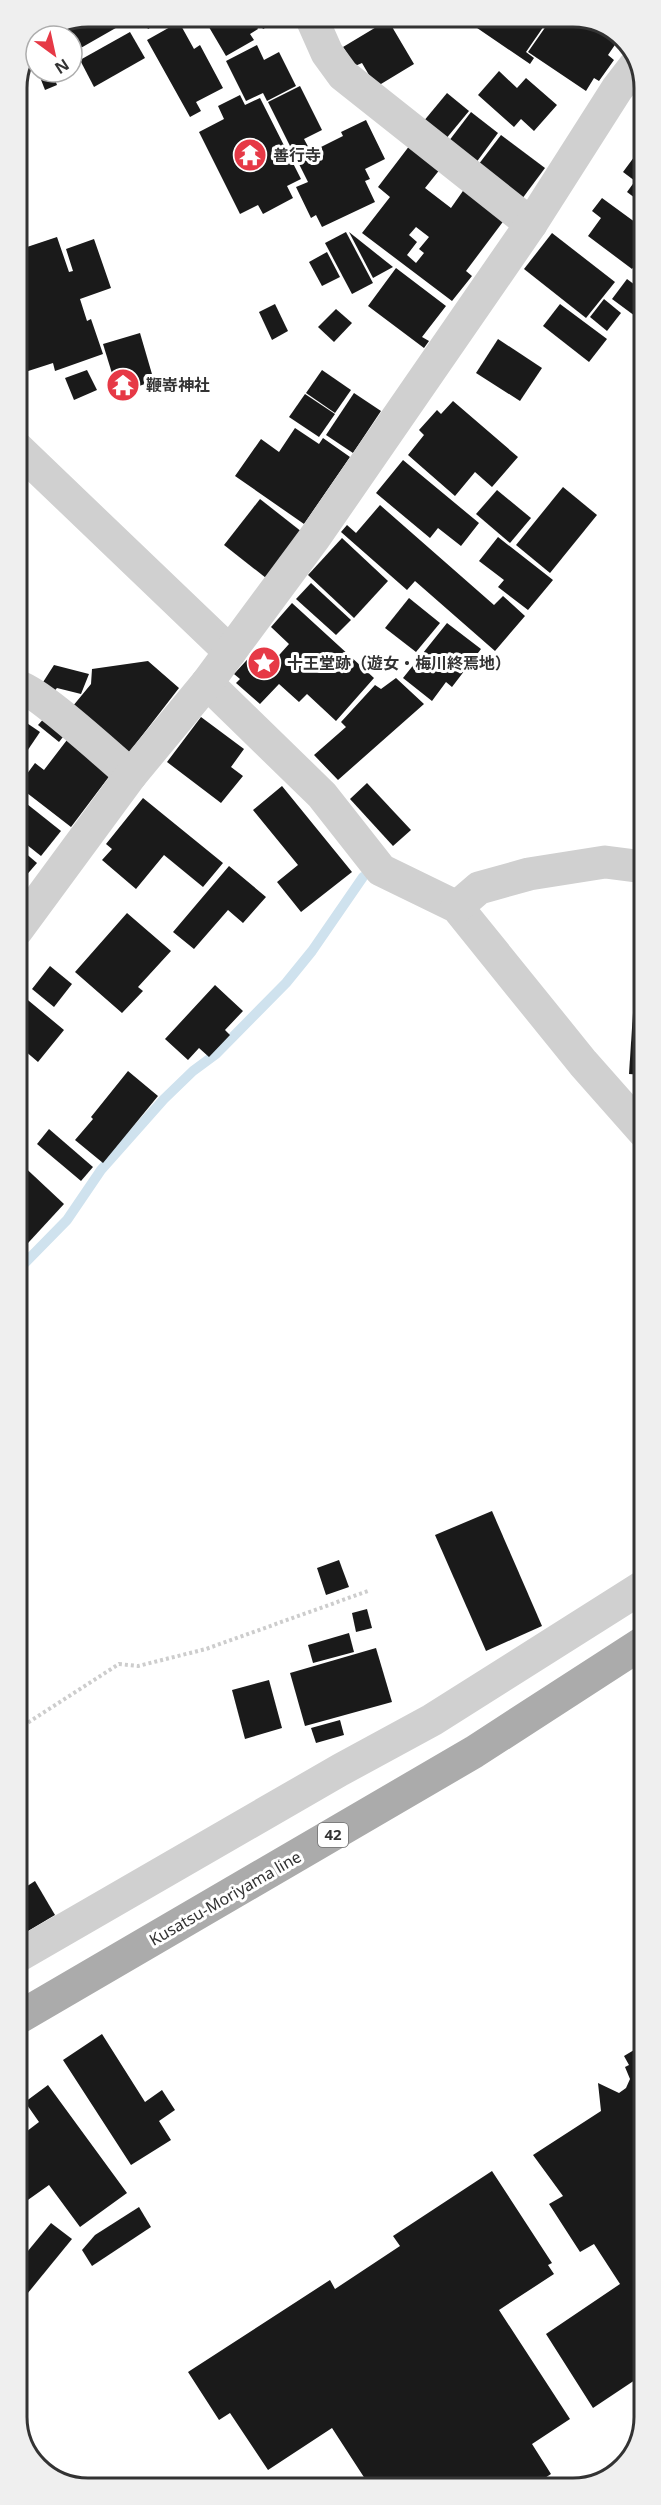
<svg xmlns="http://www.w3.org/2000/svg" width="661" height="2505" font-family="'Noto Sans','Noto Sans JP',sans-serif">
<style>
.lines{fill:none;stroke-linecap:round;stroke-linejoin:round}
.stream{stroke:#cfe2ee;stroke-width:10}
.building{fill:#1a1a1a;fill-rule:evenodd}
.path{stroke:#cdcdcd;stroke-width:4;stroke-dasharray:3 3;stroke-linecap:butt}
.minor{stroke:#d0d0d0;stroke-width:33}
.major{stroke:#ababab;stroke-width:33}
.labels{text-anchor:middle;stroke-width:6;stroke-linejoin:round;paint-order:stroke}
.shield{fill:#fff;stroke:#707070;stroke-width:1.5}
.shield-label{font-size:15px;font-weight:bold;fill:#333}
.poi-label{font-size:16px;font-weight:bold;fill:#333;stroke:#fff;text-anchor:start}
.street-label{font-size:16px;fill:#333;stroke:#fff}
.rim{fill:none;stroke:#333;stroke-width:3}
</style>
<rect width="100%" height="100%" fill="#fff"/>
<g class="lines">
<path class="stream" d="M17 1271 67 1220 101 1170 164 1099 193 1071 216 1054 286 983 312 951 363 877"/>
</g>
<g class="building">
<path d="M88 16 126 17 128 21 72 53V36H40Z"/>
<path d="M137 17H168L148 29 142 19 140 21Z"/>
<path d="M203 17H251L258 29 250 34 254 40 226 56Z"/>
<path d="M256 17H286L263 29Z"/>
<path d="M332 17H353L337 25Z"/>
<path d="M461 17H537L546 23 526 52 534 58 530 64Z"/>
<path d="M560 17H582L621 36 608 55 614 60 599 81 594 78 586 91 528 52 551 19 556 23Z"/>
<path d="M388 20 414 64 376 87 362 63 355 66 343 47Z"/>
<path d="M179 22 194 49 200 45 223 88 196 102 201 111 190 117 147 40Z"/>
<path d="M130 32 145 58 94 87 80 60Z"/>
<path d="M257 45 264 60 279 52 296 86 267 101 263 93 246 101 226 61Z"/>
<path d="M499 71 517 88 526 78 557 105 534 131 521 119 514 127 478 95Z"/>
<path d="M38 72H52L57 85 45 90Z"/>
<path d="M300 86 322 130 304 139 311 152 343 136 341 132 366 120 385 159 365 169 370 179 365 181 375 202 322 227 316 215 311 218 296 187 308 182 268 102Z"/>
<path d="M447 93 469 111 445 140 423 122Z"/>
<path d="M240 95 245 105 260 98 301 179 287 186 293 198 263 214 258 205 240 214 199 132 224 119 218 106Z"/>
<path d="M471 112 498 133 470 171 442 150Z"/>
<path d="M501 135 545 168 516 207 472 173Z"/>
<path d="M410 145 441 168 425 188 451 208 465 188 505 219 466 271 472 276 452 301 362 233 390 197 378 187ZM416 227 429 237 419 249 424 253 416 263 407 255 417 242 409 235Z"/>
<path d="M643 145V204L627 192 635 181 623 172Z"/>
<path d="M602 198 643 228V254L632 269 588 236 601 218 592 211Z"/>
<path d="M17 215 26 240 19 242 21 249 57 237 69 272 73 271 66 249 94 239 111 288 80 299 87 321 91 319 103 354 55 371 53 363 22 373 17 357Z"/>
<path d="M346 232 373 283 352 294 325 243Z"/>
<path d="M349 232 393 267 373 278Z"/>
<path d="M552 233 615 282 586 318 524 269Z"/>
<path d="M327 252 340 277 322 286 309 262Z"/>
<path d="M396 268 446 306 422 337 429 341 424 348 368 306Z"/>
<path d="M627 279 643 291V305L635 316 612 299Z"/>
<path d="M604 299 621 313 607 331 590 317Z"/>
<path d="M275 304 288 331 272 340 259 312Z"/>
<path d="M560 304 607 339 589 362 543 326Z"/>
<path d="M336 309 352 323 334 342 318 327Z"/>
<path d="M643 318V339L633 332Z"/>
<path d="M140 333 154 381 118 393 103 344Z"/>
<path d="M498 339 542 368 520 401 476 373Z"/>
<path d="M87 370 97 390 74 400 65 378Z"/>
<path d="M322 370 351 390 335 413 306 393Z"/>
<path d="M354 393 381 411 353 453 326 435Z"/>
<path d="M305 394 335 414 319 437 289 417Z"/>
<path d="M453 401 518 457 492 487 475 472 455 496 408 455 424 435 419 430 437 410 441 414Z"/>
<path d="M295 428 319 444 323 438 350 457 304 524 235 476 261 439 279 452Z"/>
<path d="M403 460 479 523 461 546 438 528 430 538 376 493Z"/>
<path d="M563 487 597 515 550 573 516 545Z"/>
<path d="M497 490 531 518 510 543 476 514Z"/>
<path d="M260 499 302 532 266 578 224 545Z"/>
<path d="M380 505 494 605 503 596 525 616 495 651 415 581 407 590 341 532 347 525 356 533Z"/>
<path d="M498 537 553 580 528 610 498 587 504 580 479 561Z"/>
<path d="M342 538 388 581 354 618 308 575Z"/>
<path d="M311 583 351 620 336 635 296 599Z"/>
<path d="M409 598 440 623 416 652 385 628Z"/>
<path d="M292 603 374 678 336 721 307 694 299 702 279 684 260 704 236 683 240 679 234 674 257 649 272 663 289 644 271 627Z"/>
<path d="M447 623 481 649 452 687 446 682 432 701 403 678Z"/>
<path d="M148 661 179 688 124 759 68 712 91 684 92 669Z"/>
<path d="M54 665 89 674 81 694 57 688 49 697 38 690Z"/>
<path d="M396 678 424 704 338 780 314 755 346 727 341 722 375 685 381 689Z"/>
<path d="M47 715 67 732 59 742 38 725Z"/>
<path d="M18 717 40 732 17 766V719Z"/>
<path d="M201 717 244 749 231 767 243 776 221 803 167 762Z"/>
<path d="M70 736 114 770 71 827 18 786 35 763 44 770Z"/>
<path d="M367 783 411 830 393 846 350 799Z"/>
<path d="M282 786 352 872 301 912 277 882 298 865 253 810Z"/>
<path d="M17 796 61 831 41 856 17 837Z"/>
<path d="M143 798 223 863 203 887 164 855 136 889 102 860 112 849 106 844Z"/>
<path d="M17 846 37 863 17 886Z"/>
<path d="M229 866 266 897 243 923 228 910 194 949 173 932Z"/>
<path d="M127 913 171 951 138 987 143 991 122 1013 75 972Z"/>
<path d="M50 966 72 984 54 1007 32 989Z"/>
<path d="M215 985 243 1011 225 1030 230 1035 209 1057 199 1048 188 1060 165 1039Z"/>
<path d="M17 991 64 1030 38 1062 24 1050 17 1058Z"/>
<path d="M633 1013 644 1014V1075L629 1074Z"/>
<path d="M128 1071 158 1096 103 1163 75 1140 93 1119 91 1117Z"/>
<path d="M49 1129 93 1167 81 1181 37 1144Z"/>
<path d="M17 1160 64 1204 17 1255Z"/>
<path d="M492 1511 542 1626 486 1651 435 1535Z"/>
<path d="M339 1560 349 1587 326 1595 317 1568Z"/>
<path d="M367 1609 372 1628 356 1632 352 1613Z"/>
<path d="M349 1633 354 1652 313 1663 308 1645Z"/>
<path d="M376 1648 392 1702 305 1726 290 1673Z"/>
<path d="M269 1680 282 1728 245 1739 232 1690Z"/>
<path d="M340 1720 344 1735 316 1743 311 1728Z"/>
<path d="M35 1881 55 1915 18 1937V1892Z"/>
<path d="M102 2034 145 2102 162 2090 175 2110 159 2121 171 2140 131 2165 63 2060Z"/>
<path d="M644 2044V2374L593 2408 546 2334 620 2284 594 2244 580 2252 549 2204 563 2196 533 2155 601 2111 598 2083 619 2093 626 2088 630 2079 625 2067 629 2065 624 2056Z"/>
<path d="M48 2085 127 2193 80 2227 49 2185 18 2207V2138L39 2122 25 2102Z"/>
<path d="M492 2171 552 2263 548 2265 554 2274 499 2310 570 2419 532 2444 551 2474 531 2487 371 2488 332 2428 268 2470 230 2413 219 2420 188 2372 330 2280 335 2289 400 2246 393 2236Z"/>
<path d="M139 2207 151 2227 92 2266 82 2250 95 2235Z"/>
<path d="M51 2223 72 2239 23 2299 18 2294V2263Z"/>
</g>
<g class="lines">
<path class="path" d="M18 1729 119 1664 138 1666 206 1649 368 1591"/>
<g class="minor">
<path d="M311 17 327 53 343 75 531 224"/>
<path d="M17 448 230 652"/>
<path d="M207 683 322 795 381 870 457 907 583 1063 644 1132"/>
<path d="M17 686C36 689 111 758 131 775"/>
<path d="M457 907 479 888 529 874 605 862 644 867"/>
<path d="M17 930 131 775 207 683 315 537 531 224 617 89 637 63"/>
<path d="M18 1956 340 1770 432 1720 644 1586"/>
</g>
<path class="major" d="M18 2018 474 1752 644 1642"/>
</g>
<defs>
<symbol id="temple-disc" viewBox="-11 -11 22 22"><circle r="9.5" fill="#e63946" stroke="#fff"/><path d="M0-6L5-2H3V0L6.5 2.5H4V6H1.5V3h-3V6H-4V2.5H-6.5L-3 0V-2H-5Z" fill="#fff"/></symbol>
<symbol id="sight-disc" viewBox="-11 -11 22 22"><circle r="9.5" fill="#e63946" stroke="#fff"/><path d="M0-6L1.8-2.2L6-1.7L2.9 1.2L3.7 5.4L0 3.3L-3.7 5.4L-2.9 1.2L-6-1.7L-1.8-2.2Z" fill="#fff"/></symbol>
</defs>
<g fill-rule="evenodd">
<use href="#temple-disc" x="231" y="136" width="38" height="38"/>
<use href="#temple-disc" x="104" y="366" width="38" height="38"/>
<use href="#sight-disc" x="245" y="644" width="38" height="38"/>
</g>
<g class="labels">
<rect class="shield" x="318" y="1823" width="30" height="24" rx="4.5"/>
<g class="shield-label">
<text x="333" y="1840">42</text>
</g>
<g class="poi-label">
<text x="273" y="161">善行寺</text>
<text x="146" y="391">鞭嵜神社</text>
<text x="287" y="669">十王堂跡（遊女・梅川終焉地）</text>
</g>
<g class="street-label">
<text transform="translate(225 1898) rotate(-30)" y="6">Kusatsu-Moriyama line</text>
</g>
</g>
<path d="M0 0H661V2505H0ZM88 27H573A61 61 0 0 1 634 88V2417A61 61 0 0 1 573 2478H88A61 61 0 0 1 27 2417V88A61 61 0 0 1 88 27Z" fill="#efefef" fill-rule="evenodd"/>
<path class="rim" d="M88 27H573A61 61 0 0 1 634 88V2417A61 61 0 0 1 573 2478H88A61 61 0 0 1 27 2417V88A61 61 0 0 1 88 27Z"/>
<g transform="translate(54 54) rotate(147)"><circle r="28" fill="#ffffff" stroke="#adadad" stroke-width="1.5"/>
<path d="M0-4.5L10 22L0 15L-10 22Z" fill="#e63946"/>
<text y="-9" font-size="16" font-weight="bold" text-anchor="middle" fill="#333333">N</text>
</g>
</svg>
